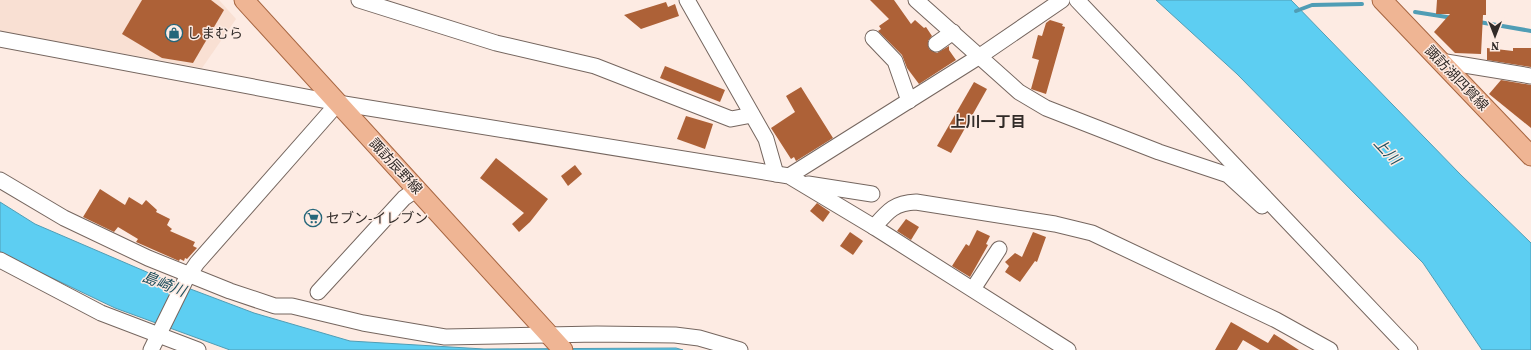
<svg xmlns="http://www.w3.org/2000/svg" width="1531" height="350" font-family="'Source Serif 4','Noto Sans JP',serif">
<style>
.built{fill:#f9e0d3}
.water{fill:#5dcef2;stroke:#509db5}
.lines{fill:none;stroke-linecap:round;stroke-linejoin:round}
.stream{stroke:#509db5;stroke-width:4}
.building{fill:#ad6137}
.minor-casing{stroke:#75665f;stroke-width:17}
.major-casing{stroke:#a66540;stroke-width:21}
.minor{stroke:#fff;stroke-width:15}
.major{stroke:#efb594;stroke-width:19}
.labels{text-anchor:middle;stroke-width:3;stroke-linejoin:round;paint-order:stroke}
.poi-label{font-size:14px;fill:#312b28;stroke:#fdebe3;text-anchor:start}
.street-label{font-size:14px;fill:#312b28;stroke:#fdebe3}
.neighbourhood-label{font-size:15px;font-weight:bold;fill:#312b28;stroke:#fdebe3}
.water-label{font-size:15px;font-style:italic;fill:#1e4f5e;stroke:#fdebe3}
</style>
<rect width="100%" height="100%" fill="#fdebe3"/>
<path class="built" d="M0 0H219L236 19 202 68 0 31Z"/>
<g class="water">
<path d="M1156 0H1291L1460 174 1531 243V350H1482L1423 263 1237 74Z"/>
<path d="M0 202 35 224 156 276 254 313 350 341 484 349 676 348 683 350H230L115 308 0 253Z"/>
</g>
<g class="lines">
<g class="stream">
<path d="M1296 11 1312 5 1362 4"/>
<path d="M1415 12 1453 18"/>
<path d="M1479 22 1531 31"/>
</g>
</g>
<g class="building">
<path d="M142 0H211L224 10 193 63 162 58 122 34Z"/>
<path d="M870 0H894L911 24 915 20 924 28 926 27 932 36 928 41 929 49 937 53 949 46V50L956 60 919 84 907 68 902 55 878 31 881 29 879 26 889 19Z"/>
<path d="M1437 0H1486V15H1483L1481 54 1455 53 1434 32 1450 14H1436Z"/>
<path d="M666 2 668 7 675 4 679 16 641 29 624 15Z"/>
<path d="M1050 20 1063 24 1062 26 1065 27 1046 94 1031 89 1039 60 1032 58 1038 35 1042 36 1046 23Z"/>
<path d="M1487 48 1513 51V48H1531V67L1487 60Z"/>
<path d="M665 66 725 90 720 102 660 78Z"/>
<path d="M1501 80 1531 85V128L1489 94Z"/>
<path d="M974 82 987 89 951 153 937 146Z"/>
<path d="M801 87 833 138 796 161 794 157 791 159 771 128 795 112 786 96Z"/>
<path d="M686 116 713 124 705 149 677 139Z"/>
<path d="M496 158 548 199 530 222 519 232 512 224 524 213 480 178Z"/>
<path d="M575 165 582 174 568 186 561 176Z"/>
<path d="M100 189 125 205 129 197 142 205 146 200 157 210 156 212 170 219 167 225 172 229 170 231 195 242 193 246 197 248 187 259 185 258 184 261 180 259 179 261 136 242 138 239 118 227 114 232 83 217Z"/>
<path d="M817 203 830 212 823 222 810 211Z"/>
<path d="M906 219 919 227 911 240 897 231Z"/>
<path d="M977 230 990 236 986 244 988 245 970 277 952 266 966 244 969 246Z"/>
<path d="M850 232 863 241 853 255 840 246Z"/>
<path d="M1033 232 1046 237 1037 262 1035 261 1020 282 1005 272 1009 266 1005 262 1015 253 1022 257Z"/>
<path d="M1231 322 1268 343 1274 334 1299 350H1260L1243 340 1237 350H1215Z"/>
</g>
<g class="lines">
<defs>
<g id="minor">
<path d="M359 0 496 43 595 66 731 119 752 115"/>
<path d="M687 0 766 139 776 174"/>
<path d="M916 0 1019 92 1046 108 1159 152 1228 175 1262 206"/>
<path d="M1077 0 1410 350"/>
<path d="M873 38 895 61 909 101"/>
<path d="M0 39 338 103 789 176 874 227 1068 350"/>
<path d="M936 44 953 32"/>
<path d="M1440 61 1531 76"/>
<path d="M789 176 980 56 1062 0"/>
<path d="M0 180 64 218 148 258 230 291 275 306H292L363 323 445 337 597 334 675 335 699 338 740 350"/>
<path d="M808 184 872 194"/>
<path d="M874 227C888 211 894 203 916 202L1055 224 1092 233 1276 320 1330 350"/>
<path d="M0 260 101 313 198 350"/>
<path d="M973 289 999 249"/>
<path d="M318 292 404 198 417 189"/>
<path d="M151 350 186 279 197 263 338 103"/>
</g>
<g id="major">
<path d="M244 0 563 350"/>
<path d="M1382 0 1531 156"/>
</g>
</defs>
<use href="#minor" class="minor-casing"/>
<use href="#major" class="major-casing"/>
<use href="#minor" class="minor"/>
<use href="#major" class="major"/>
</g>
<defs>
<symbol id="shop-ring" viewBox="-11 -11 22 22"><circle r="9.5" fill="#fdebe3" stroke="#25667a" stroke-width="1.5"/><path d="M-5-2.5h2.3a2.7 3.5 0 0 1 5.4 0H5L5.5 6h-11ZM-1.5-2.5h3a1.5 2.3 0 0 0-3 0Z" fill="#25667a"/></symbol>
<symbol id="supermarket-ring" viewBox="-11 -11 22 22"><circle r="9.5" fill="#fdebe3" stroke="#25667a" stroke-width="1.5"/><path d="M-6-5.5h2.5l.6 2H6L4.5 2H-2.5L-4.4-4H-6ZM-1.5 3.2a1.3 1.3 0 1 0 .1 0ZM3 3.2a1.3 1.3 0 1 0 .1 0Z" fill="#25667a"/></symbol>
</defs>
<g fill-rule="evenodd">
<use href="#shop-ring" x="164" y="23" width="20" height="20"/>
<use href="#supermarket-ring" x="303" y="208" width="20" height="20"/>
</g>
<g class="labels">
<g class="poi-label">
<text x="187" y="38">しまむら</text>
<text x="326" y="223">セブン-イレブン</text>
</g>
<g class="street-label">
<text transform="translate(1457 78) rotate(46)" y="5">諏訪湖四賀線</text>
<text transform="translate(396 166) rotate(47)" y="5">諏訪辰野線</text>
</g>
<g class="neighbourhood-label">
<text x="988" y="127">上川一丁目</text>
</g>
<g class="water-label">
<text transform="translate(1387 151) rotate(47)" y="5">上川</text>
<text transform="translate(164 284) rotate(21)" y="5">島崎川</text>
</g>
</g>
<g transform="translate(1495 36) rotate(180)" stroke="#fdebe3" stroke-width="3" paint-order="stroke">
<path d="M0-3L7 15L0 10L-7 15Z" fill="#312b28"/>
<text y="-6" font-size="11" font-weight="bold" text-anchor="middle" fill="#312b28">N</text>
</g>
</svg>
